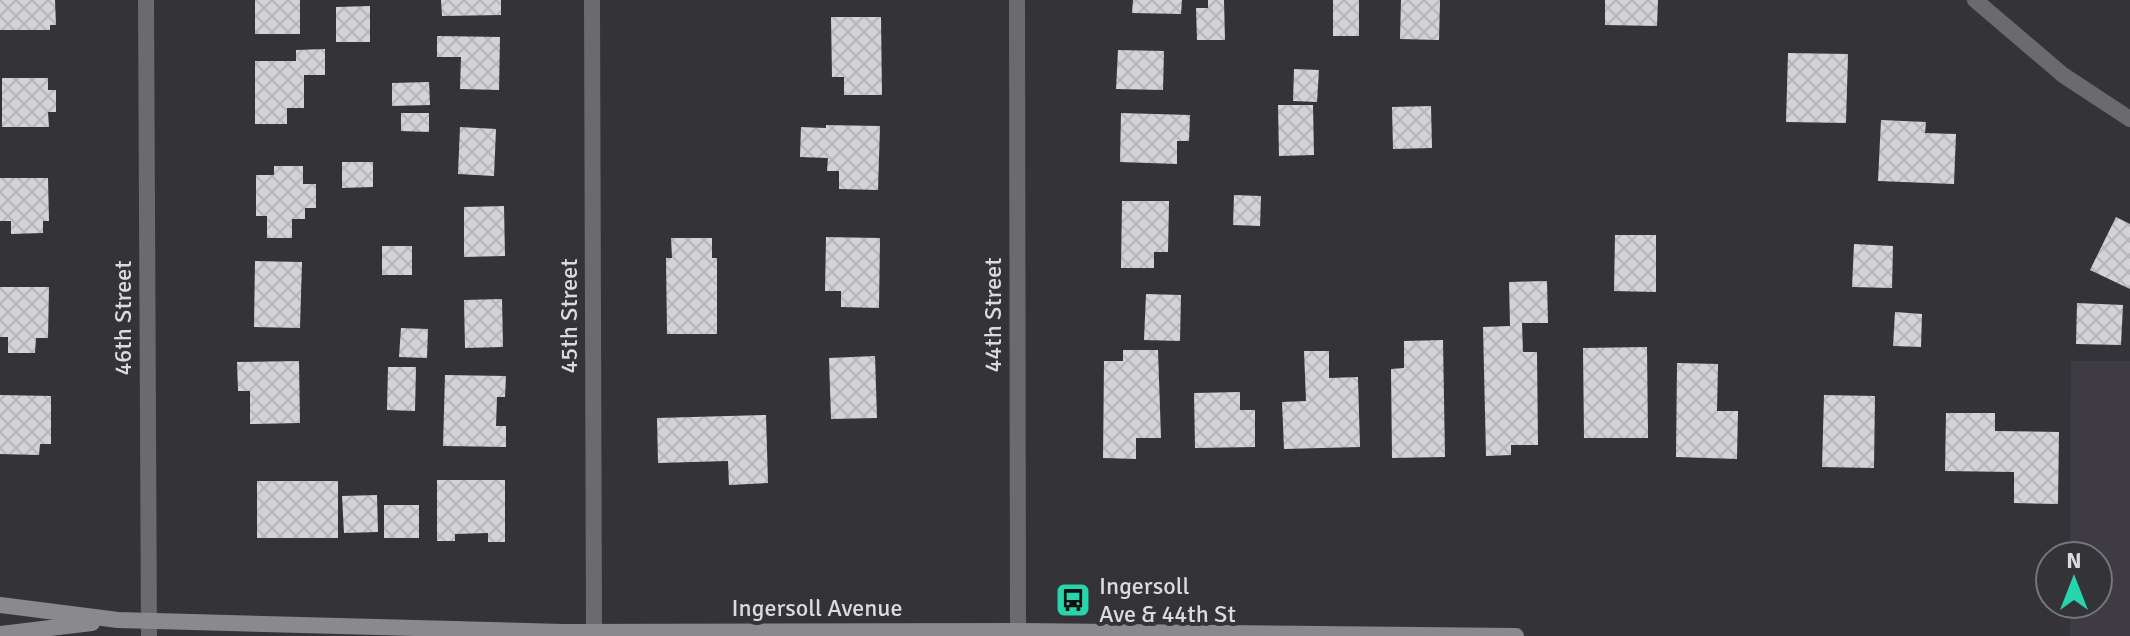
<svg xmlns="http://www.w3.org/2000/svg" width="2130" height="636" font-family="Signika,sans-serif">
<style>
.built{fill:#3e3b45}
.building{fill:url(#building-cross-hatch)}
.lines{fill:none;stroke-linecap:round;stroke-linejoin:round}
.minor{stroke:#6b6b6d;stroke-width:16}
.secondary{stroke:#8a898c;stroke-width:16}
.labels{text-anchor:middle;stroke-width:8;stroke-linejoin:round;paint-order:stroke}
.street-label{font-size:24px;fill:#dbdadd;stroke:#343337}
.poi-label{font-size:24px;fill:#dbdadd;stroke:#343337;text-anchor:start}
</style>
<defs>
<pattern id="building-cross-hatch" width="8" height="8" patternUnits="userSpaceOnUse" patternTransform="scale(2)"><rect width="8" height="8" fill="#d3d2d6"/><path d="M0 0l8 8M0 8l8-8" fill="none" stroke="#b6b5b8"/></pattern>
</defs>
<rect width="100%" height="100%" fill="#343337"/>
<path class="built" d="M2071 361H2130V636H2070V604H2098V556H2070Z"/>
<g class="building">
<path d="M0 0H55L56 25H50V30H0Z"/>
<rect x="255" y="0" width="45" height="34"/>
<path d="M441 0H501V15L442 16Z"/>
<path d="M1133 0H1182L1181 14 1132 13Z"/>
<path d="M1208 0H1224L1225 40H1197L1196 8H1208Z"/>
<rect x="1333" y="0" width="26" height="36"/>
<path d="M1401 0H1440L1439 40 1400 39Z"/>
<path d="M1605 0H1658L1657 26 1605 25Z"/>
<path d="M370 6V42H336V7Z"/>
<path d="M831 17H881L882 95H844V77H832Z"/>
<path d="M437 36 500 37 499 90 460 89 461 57H437Z"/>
<path d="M325 49V75H304V108H287V124H255V61H296V50Z"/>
<path d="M1118 50 1164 51 1163 90 1116 89Z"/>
<path d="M1788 53 1848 54 1846 123 1786 122Z"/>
<path d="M1294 69 1319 70 1317 102 1293 101Z"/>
<path d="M2 78H48V90H56V112H48L49 127H2Z"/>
<path d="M429 82 430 105 392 106V83Z"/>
<path d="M1278 105H1313L1314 155 1279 156Z"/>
<path d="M1431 106 1432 148 1393 149 1392 107Z"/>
<path d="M401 113H429V132L401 131Z"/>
<path d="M1121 113 1190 115 1189 141H1177V164L1120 162Z"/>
<path d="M1881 120 1926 122 1925 133 1956 134 1954 184 1878 181Z"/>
<path d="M826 125 880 126 878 190 839 189V171H827L828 158 800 157 801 127 826 128Z"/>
<path d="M460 127 496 129 494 176 458 174Z"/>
<path d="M342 162H373V187L342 188Z"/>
<path d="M274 166H303V184H316V208H305V219H292V238H267V216H256V175H274Z"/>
<path d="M0 178H48L49 221H43V233L11 234V221H0Z"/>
<path d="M1234 195 1261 196 1260 226 1233 225Z"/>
<path d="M1122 201H1169L1168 252H1154V268H1121Z"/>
<path d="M504 206 505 256 464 257V207Z"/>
<path d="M2116 217 2130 224V289L2090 270Z"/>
<path d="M1615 235H1656V292L1614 291Z"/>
<path d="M826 237 880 238 879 308 841 307V291H825Z"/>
<path d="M671 238H712V258H717V334H667L666 258H672Z"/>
<path d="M1854 244 1893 246 1892 288 1852 287Z"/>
<rect x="382" y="246" width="30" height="29"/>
<path d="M255 261 302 262 300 328 254 327Z"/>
<path d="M1547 281 1548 323H1522L1523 352H1537L1538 445H1511V455L1486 456 1483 327 1510 326 1509 282Z"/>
<path d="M0 287H49L48 338H36L35 353H8V337H0Z"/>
<path d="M1146 294 1181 295 1180 341 1144 340Z"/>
<path d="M502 299 503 347 465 348 464 300Z"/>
<path d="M2077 303 2123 305 2121 345 2076 344Z"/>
<path d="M1895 312 1922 314 1921 347 1893 346Z"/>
<path d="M401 328 428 329 427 358 399 357Z"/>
<path d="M1443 340 1445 457 1392 458 1391 369 1404 368V341Z"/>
<path d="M1647 347 1648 438H1584L1583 348Z"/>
<path d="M1123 350H1158L1161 438H1136V459L1103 458 1104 361H1123Z"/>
<path d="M1304 351H1329V378L1358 377 1360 447 1284 449 1282 402 1306 401Z"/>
<path d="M875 356 877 418 831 419 829 358Z"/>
<path d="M299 361 300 423 250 424V391H238L237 362Z"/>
<path d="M1677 363 1718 364 1717 411H1738L1737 459 1676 457Z"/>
<path d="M388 367H416L415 411 387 410Z"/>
<path d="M445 375 506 376 505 397H497L496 426H506V447L443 446Z"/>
<path d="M1240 392V410H1255V447L1195 448 1194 393Z"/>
<path d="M0 395 51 396V444H40L39 455 0 454Z"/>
<path d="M1824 395 1875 396 1874 468 1822 467Z"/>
<path d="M1946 413H1995V431L2059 432 2058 504 2014 503V472L1945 471Z"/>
<path d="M766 415 768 483 729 485 728 461 658 463 657 418Z"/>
<path d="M437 480H505V542H488V533L455 534V541H437Z"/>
<rect x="257" y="481" width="81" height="57"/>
<path d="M377 495 378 532 344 533 342 496Z"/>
<rect x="384" y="505" width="35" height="33"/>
</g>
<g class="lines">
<g class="minor">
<path d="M146 0 149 636"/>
<path d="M592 0 594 632"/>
<path d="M1017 0 1018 631"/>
<path d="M1975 0 2063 75 2130 119"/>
</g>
<g class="secondary">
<path d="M0 605 118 620 563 632 1018 631 1516 636"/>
<path d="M0 634 92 623"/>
</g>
</g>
<defs>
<symbol id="bus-square" viewBox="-11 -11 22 22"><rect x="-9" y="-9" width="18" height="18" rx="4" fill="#27d5ad" stroke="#343337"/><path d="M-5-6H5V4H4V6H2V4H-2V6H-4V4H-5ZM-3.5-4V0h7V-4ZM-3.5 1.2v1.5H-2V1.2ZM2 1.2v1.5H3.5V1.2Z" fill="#111"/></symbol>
</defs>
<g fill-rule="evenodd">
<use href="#bus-square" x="1053" y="580" width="40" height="40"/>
</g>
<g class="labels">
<g class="street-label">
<text transform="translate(993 315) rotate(-90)" y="8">44th Street</text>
<text transform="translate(569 316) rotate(-90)" y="8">45th Street</text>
<text transform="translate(123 318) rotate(-90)" y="8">46th Street</text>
<text x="817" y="616">Ingersoll Avenue</text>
</g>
<g class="poi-label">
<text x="1099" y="594">Ingersoll<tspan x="1099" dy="28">Ave &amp; 44th St</tspan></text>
</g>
</g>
<g transform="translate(2074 580)"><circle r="38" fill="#343337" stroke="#777679" stroke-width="2"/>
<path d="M0-6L14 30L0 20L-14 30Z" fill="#27d5ad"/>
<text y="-12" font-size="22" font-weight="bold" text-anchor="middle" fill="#dbdadd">N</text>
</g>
</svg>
